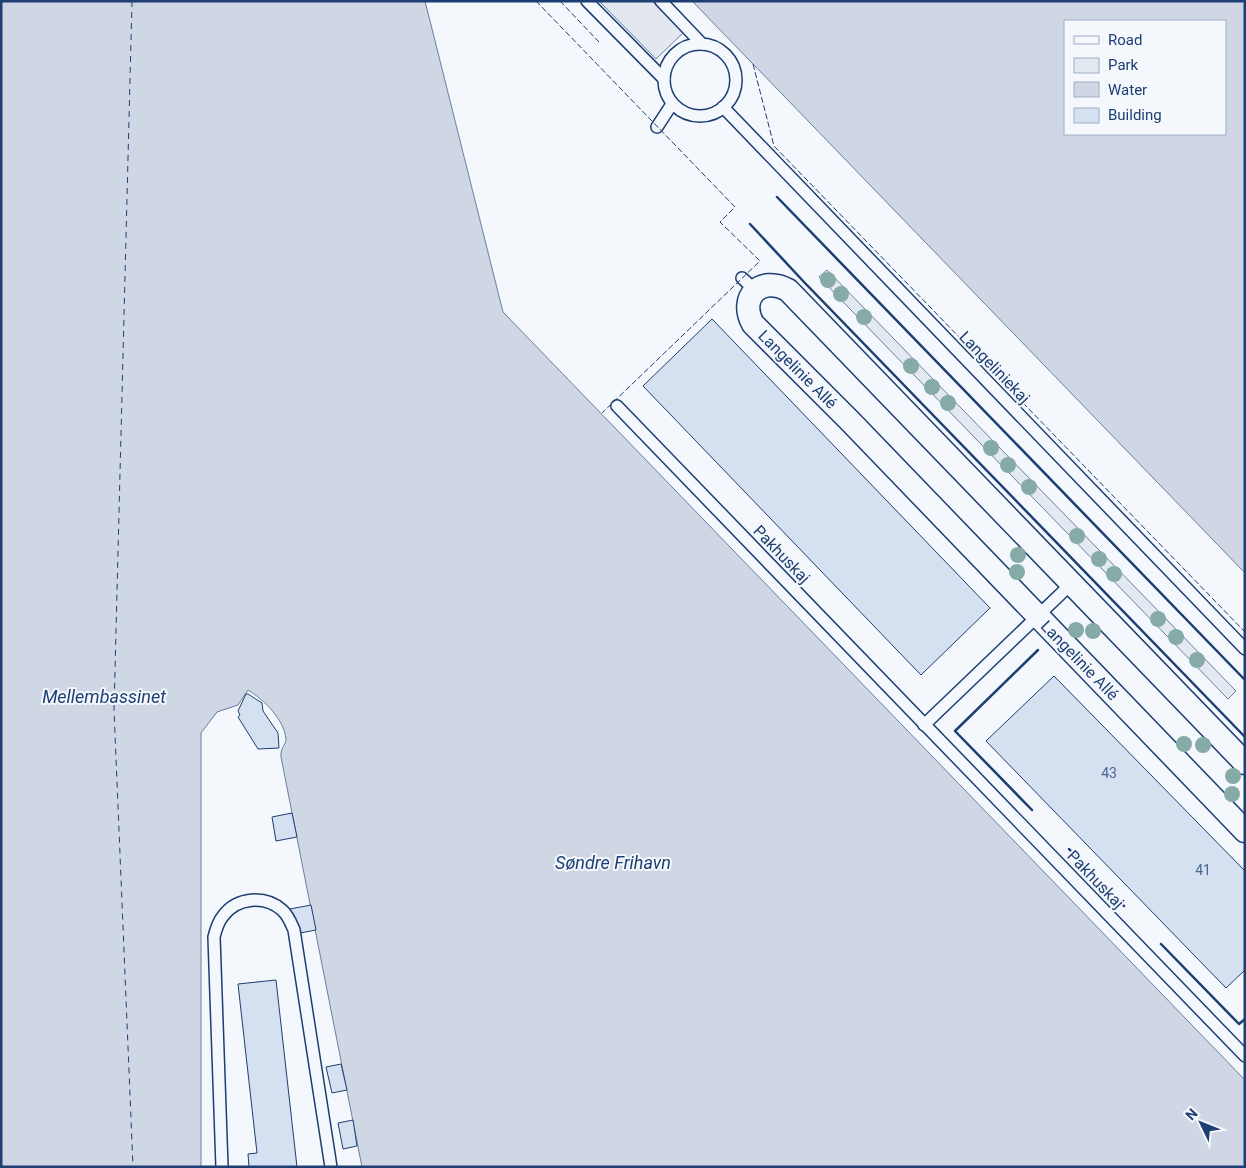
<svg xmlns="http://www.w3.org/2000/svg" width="1246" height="1168" font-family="Roboto,sans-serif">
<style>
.green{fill:#e3e9f0;stroke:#687fa3}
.parking{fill:#e3e8f0;stroke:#687fa3}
.water{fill:#cfd7e4;stroke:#687fa3;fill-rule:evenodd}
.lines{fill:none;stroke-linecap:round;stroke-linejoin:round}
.ferry{stroke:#1d3f73;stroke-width:1;stroke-dasharray:6 5;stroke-linecap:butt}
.building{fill:#d5e0f0;stroke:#1d3f73}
.service-casing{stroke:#1d3f73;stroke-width:14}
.minor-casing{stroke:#1d3f73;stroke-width:25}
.service{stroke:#f4f7fb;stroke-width:11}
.minor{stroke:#f4f7fb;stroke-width:22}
.fence{stroke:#1d3f73;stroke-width:1;stroke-dasharray:6 2.5;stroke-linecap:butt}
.wall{stroke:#1d3f73;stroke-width:2.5}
.tree{fill:#86aba6}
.labels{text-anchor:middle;stroke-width:4;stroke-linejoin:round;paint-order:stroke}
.number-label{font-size:14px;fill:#4b6792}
.street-label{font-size:16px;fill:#1d3f73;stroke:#f4f7fb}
.water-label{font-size:18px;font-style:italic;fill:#1d3f73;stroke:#f4f7fb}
</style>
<rect width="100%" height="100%" fill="#f4f7fb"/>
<path class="green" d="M827 270 1236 691 1228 699 819 277Z"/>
<path class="parking" d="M599 1H652L683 33 656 59Z"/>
<g class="water">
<path d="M1 1H425L503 312 1245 1080V1167H362L281 757C280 748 286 745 286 739 284 719 264 700 248 690L238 705 217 712 201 733V1167H1Z"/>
<path d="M692 1H1245V573L753 64ZM1065 21H1225V134H1065Z"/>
</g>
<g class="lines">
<path class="ferry" d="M132 1 114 710 133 1167"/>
</g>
<g class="building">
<path d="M712 319 990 608 921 675 643 386Z"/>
<path d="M1054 676 1245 871V970L1226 988 986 741Z"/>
<path d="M246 694H248L262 703 263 711 278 733 279 748 258 749 238 717 240 715 238 711Z"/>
<path d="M292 813 297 837 276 841 272 817Z"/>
<path d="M311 905 316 930 295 934 290 909Z"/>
<path d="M276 980 297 1167H249L248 1154 257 1153 238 984Z"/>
<path d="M341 1064 347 1090 332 1093 326 1067Z"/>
<path d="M353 1120 357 1146 343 1149 338 1123Z"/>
</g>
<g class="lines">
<defs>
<g id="service">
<path d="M587 1 664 79"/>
<path d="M661 1 702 44"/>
<circle cx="700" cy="80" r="36"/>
<path d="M723 107 1245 649"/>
<path d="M657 127 672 104"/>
<path d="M742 278 756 291"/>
<path d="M617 406 1245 1056"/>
<path d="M924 725 1071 584"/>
<path d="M222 1167 214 937C216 929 218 922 223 916 237 897 265 895 282 910 288 915 291 923 294 930L331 1167"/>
</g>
<path id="minor" d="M1245 763 788 290C761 275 738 297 753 324L850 421 1245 831"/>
</defs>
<use href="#service" class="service-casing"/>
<use href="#minor" class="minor-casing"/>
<use href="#service" class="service"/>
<use href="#minor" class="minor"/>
<g class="fence">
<path d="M536 1 735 207 720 222 760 261 602 413"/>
<path d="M560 1 599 42"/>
<path d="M753 64 774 146 1245 632"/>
</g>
<g class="wall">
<path d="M777 197 1245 680"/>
<path d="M750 224 804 282 1245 737"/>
<path d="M1032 810 955 731 1038 650"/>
<path d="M1069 849 1124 906"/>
<path d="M1161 944 1239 1024 1245 1019"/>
</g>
</g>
<g class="tree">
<circle cx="828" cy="280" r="8"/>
<circle cx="841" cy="294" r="8"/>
<circle cx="864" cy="317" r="8"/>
<circle cx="911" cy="366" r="8"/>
<circle cx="932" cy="387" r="8"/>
<circle cx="948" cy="403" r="8"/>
<circle cx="991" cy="448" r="8"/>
<circle cx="1008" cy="465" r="8"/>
<circle cx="1029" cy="487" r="8"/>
<circle cx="1077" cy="536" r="8"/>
<circle cx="1018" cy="555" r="8"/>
<circle cx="1099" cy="559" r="8"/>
<circle cx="1017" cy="572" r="8"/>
<circle cx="1114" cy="574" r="8"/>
<circle cx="1158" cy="619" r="8"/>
<circle cx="1076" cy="630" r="8"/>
<circle cx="1093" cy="631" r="8"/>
<circle cx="1176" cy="637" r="8"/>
<circle cx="1197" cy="660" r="8"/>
<circle cx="1184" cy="744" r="8"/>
<circle cx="1203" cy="745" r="8"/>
<circle cx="1233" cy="776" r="8"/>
<circle cx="1232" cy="794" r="8"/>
</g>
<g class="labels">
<g class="number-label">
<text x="1109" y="778">43</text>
<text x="1203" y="875">41</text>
</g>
<g class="street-label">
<text transform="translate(995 367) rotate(46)" y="6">Langeliniekaj</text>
<text transform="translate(798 369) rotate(45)" y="6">Langelinie Allé</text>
<text transform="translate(782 554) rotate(46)" y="6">Pakhuskaj</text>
<text transform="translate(1080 660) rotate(46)" y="6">Langelinie Allé</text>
<text transform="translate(1096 879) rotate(46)" y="6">Pakhuskaj</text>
</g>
<g class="water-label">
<text x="104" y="703">Mellembassinet</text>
<text x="613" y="869">Søndre Frihavn</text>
</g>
</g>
<rect width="1246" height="1168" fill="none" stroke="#1d3f73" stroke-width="5"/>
<rect x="1064" y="20" width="162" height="115" fill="#f4f7fb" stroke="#9eadc5"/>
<rect x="1074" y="36" width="25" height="8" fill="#f4f7fb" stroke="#9eadc5"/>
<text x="1108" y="45" font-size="15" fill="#1d3f73">Road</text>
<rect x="1074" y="58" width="25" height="15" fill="#e3e9f0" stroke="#9eadc5"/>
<text x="1108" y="70" font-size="15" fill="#1d3f73">Park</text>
<rect x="1074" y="82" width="25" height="15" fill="#cfd7e4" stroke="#9eadc5"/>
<text x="1108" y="95" font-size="15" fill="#1d3f73">Water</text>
<rect x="1074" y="108" width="25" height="15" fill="#d5e0f0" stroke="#9eadc5"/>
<text x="1108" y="120" font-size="15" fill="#1d3f73">Building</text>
<g transform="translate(1201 1123) rotate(313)" stroke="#f4f7fb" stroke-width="4" paint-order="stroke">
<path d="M0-4L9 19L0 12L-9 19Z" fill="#1d3f73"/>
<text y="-8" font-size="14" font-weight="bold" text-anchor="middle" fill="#1d3f73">N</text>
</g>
</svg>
